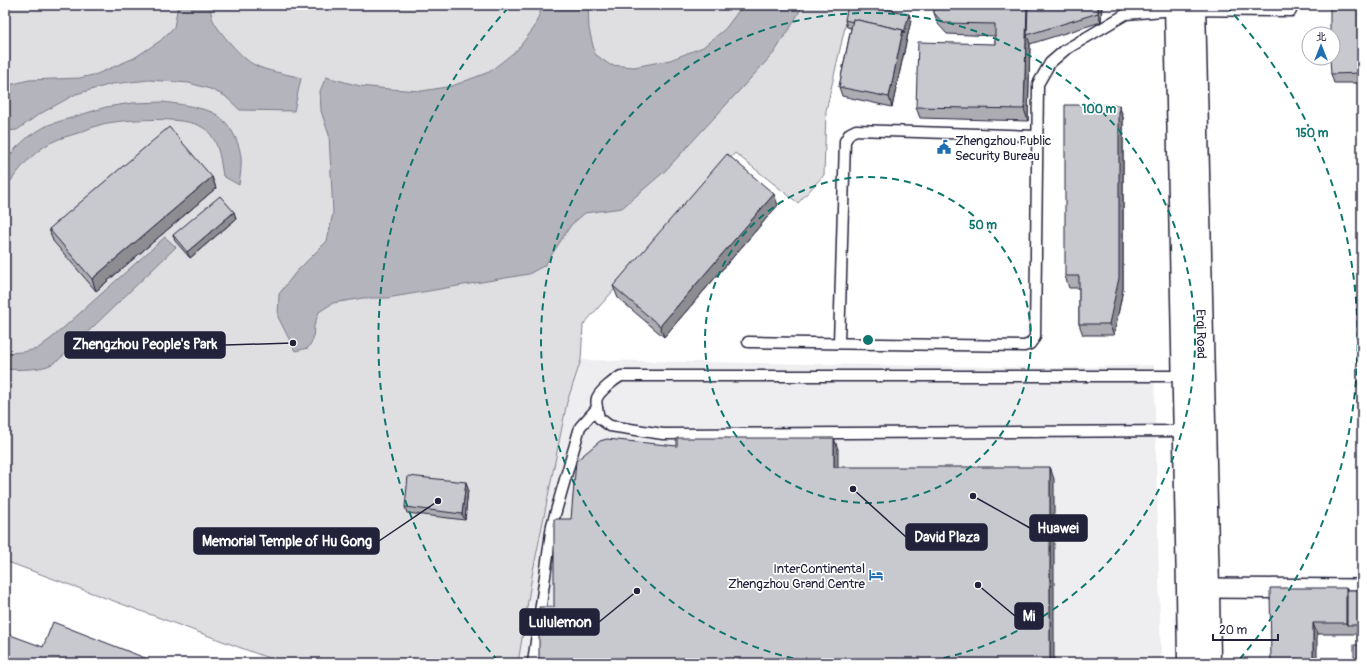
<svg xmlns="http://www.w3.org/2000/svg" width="1367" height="668" font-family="Pangolin,'LXGW WenKai TC',sans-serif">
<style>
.built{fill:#eeeef1}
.green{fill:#dfdfe2;stroke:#80808e}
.water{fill:#b4b4bc;stroke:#7a7a88}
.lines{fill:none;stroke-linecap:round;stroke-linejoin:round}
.lane-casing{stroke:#22223b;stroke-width:13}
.street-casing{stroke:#22223b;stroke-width:22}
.secondary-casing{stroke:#22223b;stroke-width:25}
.lane{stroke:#fff;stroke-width:10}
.street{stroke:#fff;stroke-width:19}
.secondary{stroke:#fff;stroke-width:22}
.wall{fill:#acacb2;stroke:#22223b}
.shaded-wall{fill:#8c8c91;stroke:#22223b}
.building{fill:#c8c8cf;stroke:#22223b}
.ring{fill:none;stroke:#0f766e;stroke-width:2;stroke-dasharray:7 5}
.labels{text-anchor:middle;stroke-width:3.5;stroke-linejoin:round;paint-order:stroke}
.poi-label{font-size:13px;fill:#22223b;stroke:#fff;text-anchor:start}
.street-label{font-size:13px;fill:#22223b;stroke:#fff}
.centre{fill:#0f766e;stroke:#fff;stroke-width:2}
.ring-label{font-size:12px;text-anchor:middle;font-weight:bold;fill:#0f766e;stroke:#fff;stroke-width:3.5;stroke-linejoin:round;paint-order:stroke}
.leader{fill:none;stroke:#22223b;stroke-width:1.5}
.callout-dot{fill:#22223b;stroke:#fff;stroke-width:1.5}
.callout{fill:#22223b;stroke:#22223b;stroke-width:1.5}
.callout-label{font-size:14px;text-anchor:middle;font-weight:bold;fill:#fff}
</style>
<rect width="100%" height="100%" fill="#fff"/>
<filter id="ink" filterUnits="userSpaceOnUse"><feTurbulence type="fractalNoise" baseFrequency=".025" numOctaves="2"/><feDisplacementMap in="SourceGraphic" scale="8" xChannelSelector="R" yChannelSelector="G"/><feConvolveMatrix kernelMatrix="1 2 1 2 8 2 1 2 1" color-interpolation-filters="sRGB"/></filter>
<g filter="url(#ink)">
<path class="built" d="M581 360 1054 368 1154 365 1161 663H518L532 576 567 402Z"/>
<path class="green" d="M5 5H850L826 111 824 175 798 203 735 153 583 325 581 360 567 402 532 576 518 663H282L5 561Z"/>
<g class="water">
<path d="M178 5H210C211 10 211 16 213 20 218 31 243 59 253 64 267 72 285 73 301 78L294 111 240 110 225 96 210 89 189 83 149 80 112 84 76 94 38 115 17 130 5 131V86L29 80 80 78 97 74 134 58 160 41 174 27Z"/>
<path d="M543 5H588L589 29 595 54 610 65 634 67 670 60 703 47 725 29 743 5H803L792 25 774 53 665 171 622 208 585 213 571 225 545 265 529 274 387 298H363L333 303 319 312 314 326 313 340 308 348 295 351 278 317 279 294 296 272 327 241 333 213 329 135 321 111 320 91 326 77 360 86 389 89 422 91 452 86 489 72 517 50 534 28Z"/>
<path d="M163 102C178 104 194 106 209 111 227 117 239 139 241 157 242 166 240 176 239 185L223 176C220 159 219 137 202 127 185 116 124 119 103 124 95 126 86 130 78 133 69 136 60 138 52 142 31 153 18 171 5 189V162L16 148 29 136 48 125 106 107 132 103Z"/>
<path d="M165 237 176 247 67 352C63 356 58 361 52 364 42 370 17 370 5 369V353L22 352 37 349 53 337Z"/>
</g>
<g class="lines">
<defs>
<g id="lane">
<path d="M748 342 1024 346 1030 344 1035 337 1038 84 1050 63 1065 50 1126 14 1176 10 1291 11"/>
<path d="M839 343 845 141 850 133 856 130 1037 136"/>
<path d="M1183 376H621C614 380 600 391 597 398 595 404 598 412 599 418L610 426 663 434 1184 431"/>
<path d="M533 663 552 525 580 427 597 408"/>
</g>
<path id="street" d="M1208 588 1362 589"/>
<g id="secondary">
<path d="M1176 5 1188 589 1189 663"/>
<path id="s1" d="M1194 5 1208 588 1209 663"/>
</g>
</defs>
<use href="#lane" class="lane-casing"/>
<use href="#street" class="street-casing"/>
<use href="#secondary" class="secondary-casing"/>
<use href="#lane" class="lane"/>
<use href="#street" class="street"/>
<use href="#secondary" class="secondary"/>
</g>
<g class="wall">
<path d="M934 5H1102L1101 22 1030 44 1028 121 920 118 916 107 995 44V36L947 34 938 24 934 13Z"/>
<path d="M1362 5V83H1334L1331 74Z"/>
<path d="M909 14 911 20 892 107 842 96 839 87 851 28 847 27 845 20Z"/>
<path d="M1119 105 1123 117V289L1114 335H1083L1079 324V288H1069L1065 276Z"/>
<path d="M212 177 216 188 96 291 53 241 49 229Z"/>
<path d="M778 205 664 337 618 298 613 286Z"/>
<path d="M234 212 236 219 190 258 175 241 173 235Z"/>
<path d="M466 482 468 489 465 520 407 513 405 507Z"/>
<path d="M1347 590H1362V634H1317L1271 663Z"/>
</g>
<g class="shaded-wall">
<path d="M1027 5H1031L1027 35 1030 44 1028 121 1024 109Z"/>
<path d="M1098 5H1102L1101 22 1098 13Z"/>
<path d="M909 14 911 20 892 107 889 97 903 30Z"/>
<path d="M1119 105 1123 117V289L1114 335 1109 324Z"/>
<path d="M212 177 216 188 96 291 92 279Z"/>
<path d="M774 194 778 205 664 337 660 326Z"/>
<path d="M234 212 236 219 190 258 187 252Z"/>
<path d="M834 438 838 449V479L834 467Z"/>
<path d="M1050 467 1054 479V663H1050Z"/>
<path d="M466 482 468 489 465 520 462 514Z"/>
<path d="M1346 588 1351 599 1347 625 1346 623Z"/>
<path d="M1313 623 1317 634V663L1313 658Z"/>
</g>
<g class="building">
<path d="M848 5H868L909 14 904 33 903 30 853 19V22L845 20Z"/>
<path d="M934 5H1027L1024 109 916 107 918 42 995 44V24L943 23 934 13Z"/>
<path d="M1028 5H1098V13L1027 35Z"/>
<path d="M1330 5H1362V73L1331 74 1330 58H1333V34H1330Z"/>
<path d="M853 19 903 30 889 97 839 87Z"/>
<path d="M1065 105H1119V278L1109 324H1079V276H1065Z"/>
<path d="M169 127 212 177 92 279 49 229Z"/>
<path d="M727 154 774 194 660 326 613 286Z"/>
<path d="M220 196 234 212 187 252 173 235Z"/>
<path d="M677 438H834V467H1050V663H539V607H554V519H571L576 461 600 441 607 439 677 446Z"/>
<path d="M408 476 466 482 462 514 405 507Z"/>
<path d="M1270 588H1346V623H1313V658H1347V663H1271Z"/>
<rect x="1347" y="590" width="15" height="35"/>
<path d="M53 622 158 663H5V633L43 647Z"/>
<rect x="1354" y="645" width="8" height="18"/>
</g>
</g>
<g class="ring">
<circle cx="868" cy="340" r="163"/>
<path d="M817 663A327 327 0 1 1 919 663"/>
<path d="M498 661A490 490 0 0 1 510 6M1226 6A490 490 0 0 1 1238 661"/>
</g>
<defs>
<symbol id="civic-bare" viewBox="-9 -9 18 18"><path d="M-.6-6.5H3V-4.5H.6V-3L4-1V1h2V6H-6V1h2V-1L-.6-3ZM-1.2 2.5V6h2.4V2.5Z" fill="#1f6fb2" stroke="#fff" stroke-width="2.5" paint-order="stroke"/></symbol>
<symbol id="hotel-bare" viewBox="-9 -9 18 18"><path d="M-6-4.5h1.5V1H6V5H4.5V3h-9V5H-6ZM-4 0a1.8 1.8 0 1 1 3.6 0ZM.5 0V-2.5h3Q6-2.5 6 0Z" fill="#1f6fb2" stroke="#fff" stroke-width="2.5" paint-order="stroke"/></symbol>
</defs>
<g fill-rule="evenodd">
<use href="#civic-bare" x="934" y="137" width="20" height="20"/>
<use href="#hotel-bare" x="866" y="565" width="20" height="20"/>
</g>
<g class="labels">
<g class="poi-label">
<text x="955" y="145">Zhengzhou Public<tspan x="955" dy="15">Security Bureau</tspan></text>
<text x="865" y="573" text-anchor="end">InterContinental<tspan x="865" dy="15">Zhengzhou Grand Centre</tspan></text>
</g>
<g class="street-label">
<text dy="5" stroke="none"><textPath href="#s1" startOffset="329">Erqi Road</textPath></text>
</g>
</g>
<circle cx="868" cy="340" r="6" class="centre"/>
<g class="ring-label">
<text x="1099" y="113">100 m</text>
<text x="1312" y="137">150 m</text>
<text x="983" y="229">50 m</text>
</g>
<path class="leader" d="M293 343L225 345M973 496L1030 528M853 489L906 537M438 501L379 541M978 585L1015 616M637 591L599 622"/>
<g class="callout-dot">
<circle cx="293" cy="343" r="4"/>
<circle cx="973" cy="496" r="4"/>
<circle cx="853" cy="489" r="4"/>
<circle cx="438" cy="501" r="4"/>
<circle cx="978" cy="585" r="4"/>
<circle cx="637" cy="591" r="4"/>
</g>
<g class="callout">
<rect x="65" y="332" width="160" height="26" rx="4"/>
<rect x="1030" y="515" width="57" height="26" rx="4"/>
<rect x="906" y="524" width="81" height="26" rx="4"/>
<rect x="194" y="528" width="185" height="26" rx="4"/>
<rect x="1015" y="603" width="28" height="26" rx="4"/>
<rect x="520" y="609" width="79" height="26" rx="4"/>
</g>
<g class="callout-label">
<text x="145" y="349">Zhengzhou People's Park</text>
<text x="1058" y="533">Huawei</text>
<text x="947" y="542">David Plaza</text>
<text x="287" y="546">Memorial Temple of Hu Gong</text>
<text x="1029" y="621">Mi</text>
<text x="560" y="627">Lululemon</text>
</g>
<rect width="1367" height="668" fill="none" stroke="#fff" stroke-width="20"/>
<rect x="10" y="10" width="1347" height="648" fill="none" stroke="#22223b" stroke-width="1.5" filter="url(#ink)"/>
<g transform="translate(1321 46)"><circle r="19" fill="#ffffff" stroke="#a7a7b1"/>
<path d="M0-3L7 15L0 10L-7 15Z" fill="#1f6fb2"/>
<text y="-6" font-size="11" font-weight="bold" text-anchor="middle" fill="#22223b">北</text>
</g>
<path d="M1213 634v6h65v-6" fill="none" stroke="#22223b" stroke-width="2"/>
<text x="1219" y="634" font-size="12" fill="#22223b" stroke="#ffffff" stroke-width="3" paint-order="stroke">20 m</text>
</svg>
